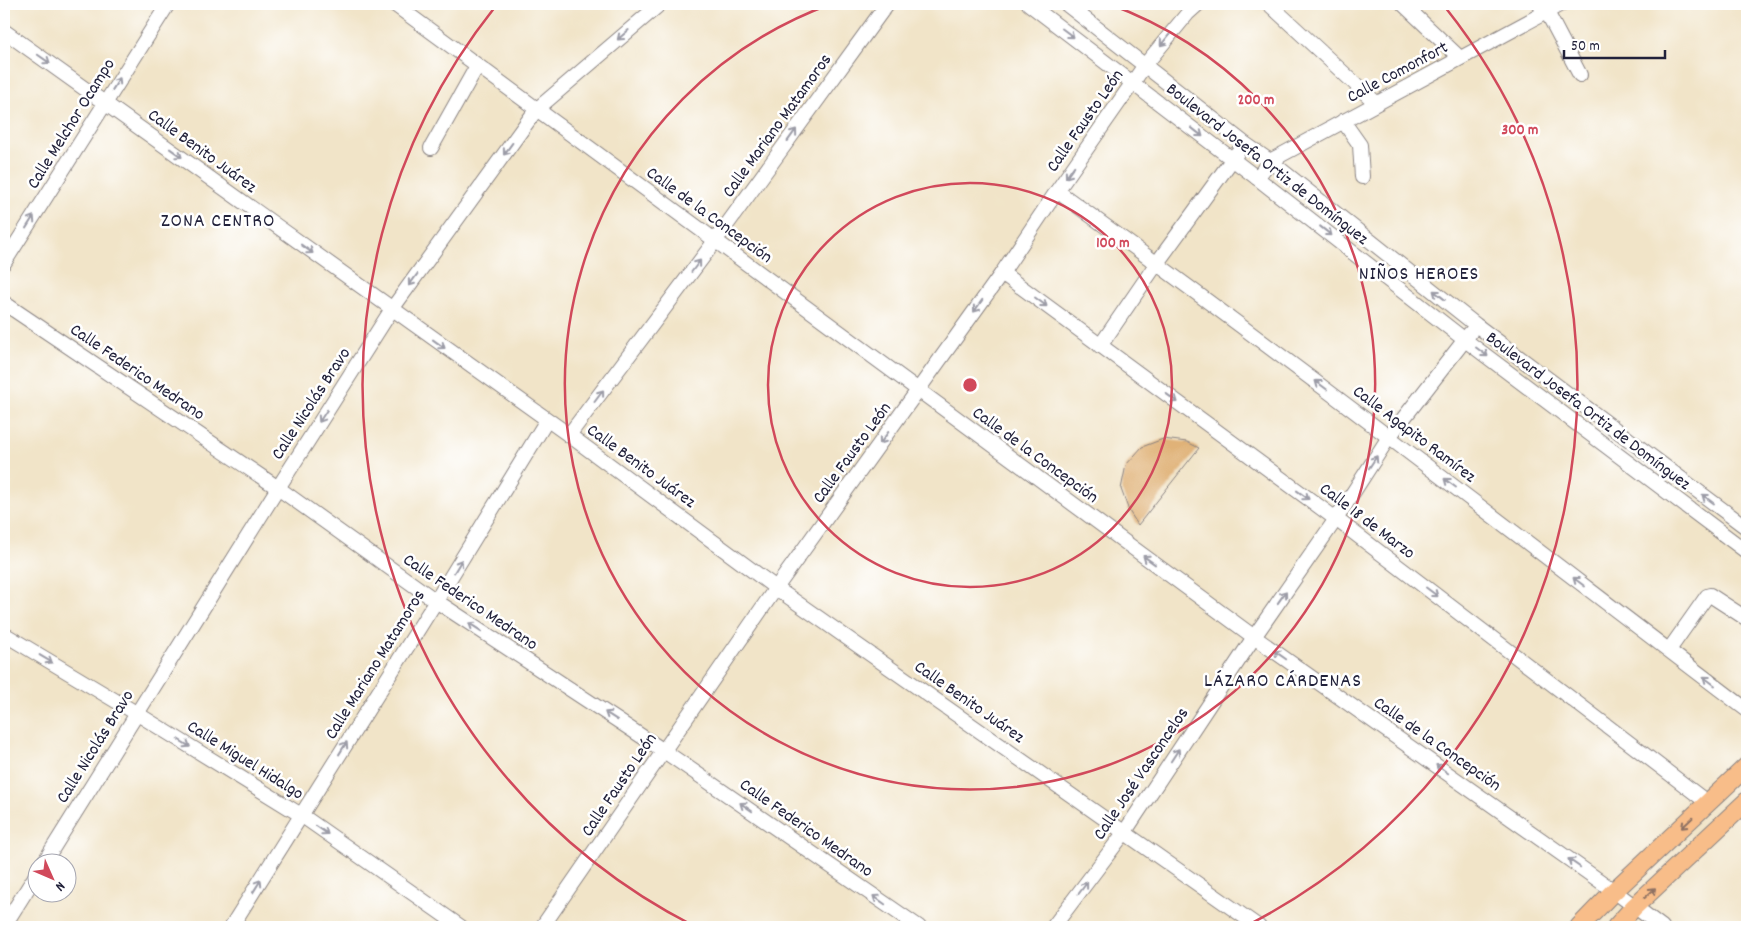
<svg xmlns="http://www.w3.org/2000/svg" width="1751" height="931" font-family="Dekko,sans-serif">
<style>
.building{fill:#e0b278}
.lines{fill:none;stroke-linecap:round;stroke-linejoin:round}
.minor-casing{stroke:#8a8382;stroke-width:16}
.major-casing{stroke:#8a8382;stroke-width:20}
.minor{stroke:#fff;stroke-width:14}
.major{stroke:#f8bd89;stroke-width:18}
.oneway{stroke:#9c9ca7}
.oneway2{stroke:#8d7062}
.ring{fill:none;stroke:#d1495b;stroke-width:2.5}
.labels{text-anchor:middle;stroke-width:5;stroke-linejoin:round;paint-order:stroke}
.street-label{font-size:18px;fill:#22223b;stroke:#fff}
.quarter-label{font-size:20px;letter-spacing:1px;fill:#22223b;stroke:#fff}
.centre{fill:#d1495b;stroke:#fff;stroke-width:2.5}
.ring-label{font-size:15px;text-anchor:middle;font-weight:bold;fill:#d1495b;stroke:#fff;stroke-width:5;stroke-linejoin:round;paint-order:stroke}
</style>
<rect width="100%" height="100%" fill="#fff"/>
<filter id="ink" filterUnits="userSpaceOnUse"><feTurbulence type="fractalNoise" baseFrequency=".02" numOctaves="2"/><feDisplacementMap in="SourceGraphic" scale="10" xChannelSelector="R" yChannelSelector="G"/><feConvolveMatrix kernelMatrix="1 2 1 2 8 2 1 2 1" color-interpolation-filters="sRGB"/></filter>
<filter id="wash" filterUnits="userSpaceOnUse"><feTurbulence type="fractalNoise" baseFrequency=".0096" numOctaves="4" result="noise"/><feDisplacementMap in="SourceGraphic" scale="20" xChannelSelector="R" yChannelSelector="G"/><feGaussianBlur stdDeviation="1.12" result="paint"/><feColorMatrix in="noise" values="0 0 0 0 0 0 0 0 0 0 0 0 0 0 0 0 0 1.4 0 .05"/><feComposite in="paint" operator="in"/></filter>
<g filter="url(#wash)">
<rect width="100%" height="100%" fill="#f1e4c8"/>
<g id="blocks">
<path class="building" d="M1163 439 1187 442 1199 448 1138 525 1129 511 1121 489 1126 465 1142 447Z"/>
</g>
</g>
<g filter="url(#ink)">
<use href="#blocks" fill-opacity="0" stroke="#8a8382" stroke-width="1"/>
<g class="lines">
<defs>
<g id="minor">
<path d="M394 4 1254 637 1614 891 1662 927"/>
<path d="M1029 4 1257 178 1465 340 1747 552"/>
<path d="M1066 4 1244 143 1270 161 1476 325 1747 528"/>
<path d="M1269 4 1376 103"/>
<path d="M1403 4 1460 58"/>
<path d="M1539 4 1547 12 1580 75"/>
<path d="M4 31 569 435 776 588 1259 927"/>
<path d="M1343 121 1360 145 1362 177"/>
<path d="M431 148 477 66"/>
<path d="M1257 178 1270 161 1561 4"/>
<path d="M1057 191C1290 359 1518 536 1747 710"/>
<path d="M4 263 168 4"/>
<path d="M1002 273 1336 519 1708 803"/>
<path d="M4 303 278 488 436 601 664 751 919 927"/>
<path d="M1100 346 1157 263 1237 153"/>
<path d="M569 435 715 241 887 4"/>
<path d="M4 634 136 713 301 815 461 927"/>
<path d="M1669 650 1707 596 1710 595 1747 619"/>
<path d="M43 864 278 488 392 309 536 110 660 4"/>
<path d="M4 926 38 872"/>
<path d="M231 927 436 601 547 420"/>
<path d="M542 927 776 588 1002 273 1057 191 1145 65 1188 13 1198 4"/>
<path d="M1053 927 1124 833 1254 637 1336 519 1389 437 1470 333"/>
</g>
<g id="major">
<path d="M1579 927 1614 891 1747 766"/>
<path d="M1616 927 1634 907 1747 801"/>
</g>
</defs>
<use href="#minor" class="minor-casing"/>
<use href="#major" class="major-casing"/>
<use href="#minor" class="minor"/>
<use href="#major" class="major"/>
</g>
<defs><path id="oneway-shaft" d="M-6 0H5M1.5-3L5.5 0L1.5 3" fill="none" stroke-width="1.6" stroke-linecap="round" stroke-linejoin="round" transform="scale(1.25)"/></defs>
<g class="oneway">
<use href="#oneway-shaft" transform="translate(1068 33) rotate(37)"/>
<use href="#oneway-shaft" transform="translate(623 35) rotate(139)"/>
<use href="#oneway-shaft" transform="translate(1165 40) rotate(129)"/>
<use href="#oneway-shaft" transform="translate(44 59) rotate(35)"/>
<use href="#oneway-shaft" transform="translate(116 84) rotate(-58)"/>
<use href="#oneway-shaft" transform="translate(1197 132) rotate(38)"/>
<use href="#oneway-shaft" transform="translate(792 135) rotate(-54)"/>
<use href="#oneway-shaft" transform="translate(508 149) rotate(126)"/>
<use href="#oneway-shaft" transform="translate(176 153) rotate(36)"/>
<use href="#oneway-shaft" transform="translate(1070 172) rotate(125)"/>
<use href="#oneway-shaft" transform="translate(30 222) rotate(-58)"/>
<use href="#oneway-shaft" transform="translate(1326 231) rotate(38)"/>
<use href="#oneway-shaft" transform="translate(307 249) rotate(36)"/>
<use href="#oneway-shaft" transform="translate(696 266) rotate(-53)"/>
<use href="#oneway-shaft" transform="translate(413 280) rotate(126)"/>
<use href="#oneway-shaft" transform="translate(1439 295) rotate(-142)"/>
<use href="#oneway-shaft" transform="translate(1041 302) rotate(37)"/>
<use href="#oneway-shaft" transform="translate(978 306) rotate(125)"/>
<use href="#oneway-shaft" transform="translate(439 344) rotate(36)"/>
<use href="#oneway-shaft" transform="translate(1482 352) rotate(37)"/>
<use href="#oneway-shaft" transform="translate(1321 385) rotate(-143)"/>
<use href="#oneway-shaft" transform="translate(599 396) rotate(-53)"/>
<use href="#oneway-shaft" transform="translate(1172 398) rotate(36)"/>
<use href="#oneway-shaft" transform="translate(323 416) rotate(123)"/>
<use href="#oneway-shaft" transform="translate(884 438) rotate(126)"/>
<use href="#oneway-shaft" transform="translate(1373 462) rotate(-57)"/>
<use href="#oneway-shaft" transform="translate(1450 483) rotate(-143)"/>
<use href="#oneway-shaft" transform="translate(1303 495) rotate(36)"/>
<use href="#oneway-shaft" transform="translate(1708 499) rotate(-143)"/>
<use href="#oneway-shaft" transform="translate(1149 560) rotate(-144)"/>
<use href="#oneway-shaft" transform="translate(458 566) rotate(-59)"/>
<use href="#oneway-shaft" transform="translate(1579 582) rotate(-143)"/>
<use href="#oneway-shaft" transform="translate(1432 592) rotate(37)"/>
<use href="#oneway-shaft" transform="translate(1282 597) rotate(-55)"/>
<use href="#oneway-shaft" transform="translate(475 627) rotate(-147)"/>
<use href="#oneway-shaft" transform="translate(1280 655) rotate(-145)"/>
<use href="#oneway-shaft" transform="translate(46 659) rotate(31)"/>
<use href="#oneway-shaft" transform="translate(1709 681) rotate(-143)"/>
<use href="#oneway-shaft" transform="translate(611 716) rotate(-147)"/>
<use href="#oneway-shaft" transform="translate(184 743) rotate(32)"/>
<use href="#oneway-shaft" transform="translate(343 748) rotate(-58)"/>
<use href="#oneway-shaft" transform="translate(1175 755) rotate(-57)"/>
<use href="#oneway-shaft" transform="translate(1442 769) rotate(-145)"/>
<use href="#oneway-shaft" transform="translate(746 807) rotate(-145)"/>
<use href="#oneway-shaft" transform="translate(322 830) rotate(35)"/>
<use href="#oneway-shaft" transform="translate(1574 863) rotate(-145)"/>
<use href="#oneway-shaft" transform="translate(257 886) rotate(-58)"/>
<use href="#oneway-shaft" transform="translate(1083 888) rotate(-53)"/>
<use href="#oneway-shaft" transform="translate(879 900) rotate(-145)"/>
</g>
<g class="oneway2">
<use href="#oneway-shaft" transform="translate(1687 823) rotate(137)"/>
<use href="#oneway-shaft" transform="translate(1650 893) rotate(-43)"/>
</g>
</g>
<g class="ring">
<circle cx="970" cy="385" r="202"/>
<path d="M1109 4A405 405 0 1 1 831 4"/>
<path d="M694 926A607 607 0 0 1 495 7M1445 7A607 607 0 0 1 1246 926"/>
</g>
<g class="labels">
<g class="street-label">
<text transform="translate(1397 71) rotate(-28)" y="6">Calle Comonfort</text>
<text transform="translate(1084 120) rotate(-55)" y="6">Calle Fausto León</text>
<text transform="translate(70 123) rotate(-58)" y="6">Calle Melchor Ocampo</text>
<text transform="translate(776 125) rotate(-54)" y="6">Calle Mariano Matamoros</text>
<text transform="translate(203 150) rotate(36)" y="6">Calle Benito Juárez</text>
<text transform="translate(1268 163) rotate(38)" y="6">Boulevard Josefa Ortiz de Domínguez</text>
<text transform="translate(710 214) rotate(36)" y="6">Calle de la Concepción</text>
<text transform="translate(138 371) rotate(34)" y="6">Calle Federico Medrano</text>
<text transform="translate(310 403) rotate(-57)" y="6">Calle Nicolás Bravo</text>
<text transform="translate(1589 410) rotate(37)" y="6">Boulevard Josefa Ortiz de Domínguez</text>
<text transform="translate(1415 433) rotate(37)" y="6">Calle Agapito Ramírez</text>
<text transform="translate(851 452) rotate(-54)" y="6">Calle Fausto León</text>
<text transform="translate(1036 454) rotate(36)" y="6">Calle de la Concepción</text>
<text transform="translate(642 465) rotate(36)" y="6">Calle Benito Juárez</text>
<text transform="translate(1368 520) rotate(37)" y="6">Calle 18 de Marzo</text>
<text transform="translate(471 601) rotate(34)" y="6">Calle Federico Medrano</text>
<text transform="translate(374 664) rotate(-58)" y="6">Calle Mariano Matamoros</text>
<text transform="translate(970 701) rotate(35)" y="6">Calle Benito Juárez</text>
<text transform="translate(1438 743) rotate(35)" y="6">Calle de la Concepción</text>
<text transform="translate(94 746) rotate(-58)" y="6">Calle Nicolás Bravo</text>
<text transform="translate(246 759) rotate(32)" y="6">Calle Miguel Hidalgo</text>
<text transform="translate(1140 773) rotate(-56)" y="6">Calle José Vasconcelos</text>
<text transform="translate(618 784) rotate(-56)" y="6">Calle Fausto León</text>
<text transform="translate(807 827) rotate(35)" y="6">Calle Federico Medrano</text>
</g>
<g class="quarter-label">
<text x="218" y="226">ZONA CENTRO</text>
<text x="1419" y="279">NIÑOS HEROES</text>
<text x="1283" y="686">LÁZARO CÁRDENAS</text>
</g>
</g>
<circle cx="970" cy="385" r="8" class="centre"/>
<g class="ring-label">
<text x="1256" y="104">200 m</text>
<text x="1520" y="134">300 m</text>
<text x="1113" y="247">100 m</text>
</g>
<rect width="1751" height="931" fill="none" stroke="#fff" stroke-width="20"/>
<g transform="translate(52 878) rotate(135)"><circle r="24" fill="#ffffff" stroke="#a7a7b1"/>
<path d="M0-4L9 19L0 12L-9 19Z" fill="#d1495b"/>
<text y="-8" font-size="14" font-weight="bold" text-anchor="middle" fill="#22223b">N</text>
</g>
<path d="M1564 50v8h101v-8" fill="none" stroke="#22223b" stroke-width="2.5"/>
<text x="1571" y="50" font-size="15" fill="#22223b" stroke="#ffffff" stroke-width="4" paint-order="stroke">50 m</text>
</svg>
